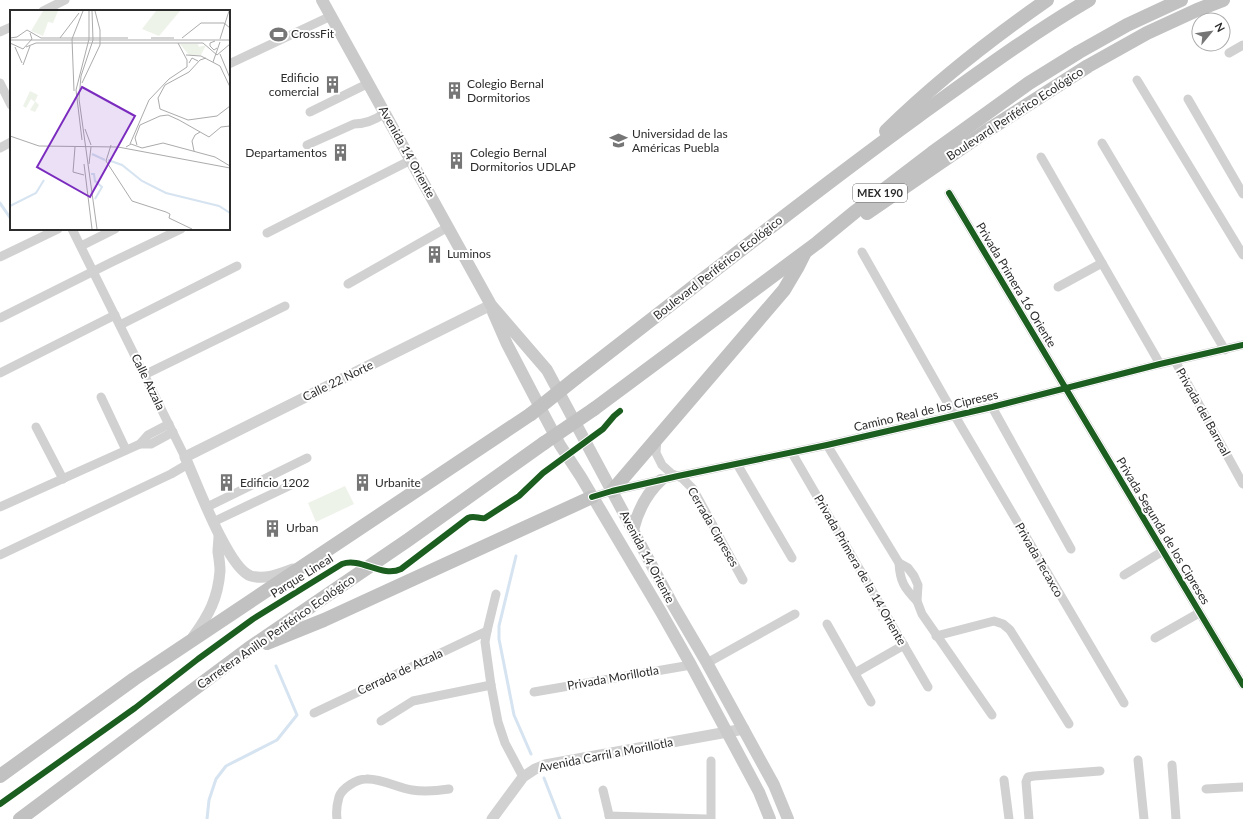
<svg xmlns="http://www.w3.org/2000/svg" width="1243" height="819" font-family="Lato,sans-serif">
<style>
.green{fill:#eef3ea}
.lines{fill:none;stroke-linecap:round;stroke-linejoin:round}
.stream{stroke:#d6e3f0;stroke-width:3}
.minor{stroke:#d1d1d1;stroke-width:9}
.tertiary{stroke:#d1d1d1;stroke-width:11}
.secondary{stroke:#cacaca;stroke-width:12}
.trunk{stroke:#c1c1c1;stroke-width:14}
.trunk-bridge{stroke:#c1c1c1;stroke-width:14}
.cycleway-casing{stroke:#fff;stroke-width:8}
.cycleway{stroke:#1b5e20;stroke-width:6}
.labels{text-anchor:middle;stroke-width:4;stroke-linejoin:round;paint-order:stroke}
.shield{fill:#fff;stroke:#6b6b6b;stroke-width:1}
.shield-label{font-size:11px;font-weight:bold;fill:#2c2c2c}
.poi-label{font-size:12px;fill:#2c2c2c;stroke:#fff;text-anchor:start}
.street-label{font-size:12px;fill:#2c2c2c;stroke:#fff}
.inset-river{fill:none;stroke:#d6e3f0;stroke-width:2}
.inset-road{fill:none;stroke:#ababab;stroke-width:1}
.view{fill:#7b2cbf;fill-opacity:0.15;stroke:#7b2cbf;stroke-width:2}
.inset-edge{fill:none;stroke:#2c2c2c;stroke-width:2}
</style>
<rect width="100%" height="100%" fill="#fff"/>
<path class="green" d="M345 486 354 504 316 522 308 503Z"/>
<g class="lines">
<g class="stream">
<path d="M0 203 11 219"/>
<path d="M516 556 499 626V639L514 715 531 754"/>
<path d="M544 778 560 819"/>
<path d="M207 819 209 800 216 779 226 766 277 740 297 715 276 666"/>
</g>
<g class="minor">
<path d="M43 11 65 0"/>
<path d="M0 32 11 27"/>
<path d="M1229 53 1243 45"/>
<path d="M229 64 331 16"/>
<path d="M1137 80 1243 255"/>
<path d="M0 83 11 105"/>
<path d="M1188 99 1243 194"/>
<path d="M310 112 369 83"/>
<path d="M1102 143 1225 350"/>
<path d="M307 145 354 124C366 124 375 120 385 113"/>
<path d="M0 148 11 142"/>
<path d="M1041 157 1160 364"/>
<path d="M949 193 1243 685"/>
<path d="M72 229 185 457"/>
<path d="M267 233 411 160"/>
<path d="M81 246 115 229"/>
<path d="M862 252 955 416 1124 703"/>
<path d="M0 257 58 229"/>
<path d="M348 284 448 227"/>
<path d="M1058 287 1102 263"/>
<path d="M0 318 112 262 181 229"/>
<path d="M120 325 237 266"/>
<path d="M1175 361 1243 484"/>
<path d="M0 373 115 315"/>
<path d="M144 375 285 306"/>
<path d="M101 397 126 450"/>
<path d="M992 407 1071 549"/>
<path d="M36 427 63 479"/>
<path d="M657 439 656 453 662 465 672 474 682 478 693 489 743 580"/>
<path d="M140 444H151L173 432"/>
<path d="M827 445 899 563C900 581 904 588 917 601"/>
<path d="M792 453 928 687"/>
<path d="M737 464 792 558"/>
<path d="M592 497 612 491 678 476 827 445 992 407 1160 364 1243 345"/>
<path d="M0 507 140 444 148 435 169 424"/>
<path d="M207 507 307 458"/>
<path d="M213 522 291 485"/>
<path d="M0 555 171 474 188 464"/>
<path d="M899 563 908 568 914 576 918 585 917 601 922 614 992 715"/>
<path d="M1124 575 1163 551"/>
<path d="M496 594 487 631 485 642 491 685 498 722 505 743 523 777"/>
<path d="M827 624 871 702"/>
<path d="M936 636 994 621 1003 624 1010 630 1069 724"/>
<path d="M1155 638 1199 613"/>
<path d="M707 663 795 614"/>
<path d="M855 673 904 645"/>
<path d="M534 692 691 665"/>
<path d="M314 713 487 631"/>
<path d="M381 721 413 701 491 685"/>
<path d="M1138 760 1144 819"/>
<path d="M1172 765 1176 819"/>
<path d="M1004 780 1009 819"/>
<path d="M1206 789 1243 787"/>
<path d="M603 790 610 819"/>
<path d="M609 816 706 819"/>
<path d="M337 819C336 812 337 804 339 797 342 788 357 779 366 779 381 778 398 788 412 790 424 792 436 791 449 789"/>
<path d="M711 819V761"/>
<path d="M1029 819 1026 782 1028 777 1034 776 1100 771"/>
</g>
<g class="tertiary">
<path d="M293 569C279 574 266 580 251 576 228 569 196 481 185 457L491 305"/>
<path d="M193 637C209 615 218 598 220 571 220 564 219 558 218 552 218 547 219 541 219 536"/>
<path d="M492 819 523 777 535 769 545 765 744 729"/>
</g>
<g class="secondary">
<path d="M322 0 491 305 547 370 673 605 707 663 774 785 788 819"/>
<path d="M493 312 507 344 543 413 560 445 581 477 661 612 691 665 759 792 770 819"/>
<path d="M633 530C638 510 646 494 661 480"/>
</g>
<g class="trunk">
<path d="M886 131C936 82 991 39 1047 0"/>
<path d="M867 213 985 132 1088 66 1147 33 1197 10 1223 0"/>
<path d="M576 378C689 291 801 201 917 117 973 77 1029 35 1089 0"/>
<path d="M594 409 817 243 856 211 932 153 1029 83 1079 52 1127 25 1181 0"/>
<path d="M612 491 784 290 797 268 804 254"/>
<path d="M267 643 324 620 592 497"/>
<path d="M0 776 134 679 531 414"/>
<path d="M20 819 248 649 408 540 544 443"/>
</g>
<g class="trunk-bridge">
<path d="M531 414 576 378"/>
<path d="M544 443 594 409"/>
</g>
<defs>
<g id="cycleway">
<path d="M949 193 1243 685"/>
<path d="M592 497 612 491 678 476 827 445 992 407 1160 364 1243 345"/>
<path d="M0 804 135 708 198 659 253 619 342 564C361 557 382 578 401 569L468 518C474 515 479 519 485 518L519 496 543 473 603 429 614 416 620 411"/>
</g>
</defs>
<use href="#cycleway" class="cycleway-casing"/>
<use href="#cycleway" class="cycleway"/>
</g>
<defs>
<symbol id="stadium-bare" viewBox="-9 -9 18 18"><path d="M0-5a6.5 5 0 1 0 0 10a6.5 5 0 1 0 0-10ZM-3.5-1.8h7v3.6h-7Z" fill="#767676" stroke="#fff" stroke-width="2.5" paint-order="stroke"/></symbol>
<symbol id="building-bare" viewBox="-9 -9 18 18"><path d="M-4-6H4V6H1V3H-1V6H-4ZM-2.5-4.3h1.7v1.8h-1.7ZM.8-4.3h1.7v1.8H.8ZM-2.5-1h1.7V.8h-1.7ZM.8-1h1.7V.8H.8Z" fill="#767676" stroke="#fff" stroke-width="2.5" paint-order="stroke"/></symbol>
<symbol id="university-bare" viewBox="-9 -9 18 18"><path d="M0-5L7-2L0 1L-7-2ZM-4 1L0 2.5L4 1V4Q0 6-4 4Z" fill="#767676" stroke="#fff" stroke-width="2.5" paint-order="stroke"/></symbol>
</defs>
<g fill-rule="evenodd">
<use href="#stadium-bare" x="266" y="22" width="25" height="25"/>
<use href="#building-bare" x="320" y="72" width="25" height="25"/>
<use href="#building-bare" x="442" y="78" width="25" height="25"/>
<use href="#university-bare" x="606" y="128" width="25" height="25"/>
<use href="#building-bare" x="328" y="140" width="25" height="25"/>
<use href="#building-bare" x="444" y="148" width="25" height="25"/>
<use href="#building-bare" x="422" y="242" width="25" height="25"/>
<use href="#building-bare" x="214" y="470" width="25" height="25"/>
<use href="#building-bare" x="350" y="470" width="25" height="25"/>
<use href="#building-bare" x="260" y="516" width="25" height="25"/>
</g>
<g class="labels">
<rect class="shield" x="853" y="184" width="54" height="18" rx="3"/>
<g class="shield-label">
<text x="880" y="197">MEX 190</text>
</g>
<g class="poi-label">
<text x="291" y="38">CrossFit</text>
<text x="319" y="82" text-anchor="end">Edificio<tspan x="319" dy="14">comercial</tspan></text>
<text x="467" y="88">Colegio Bernal<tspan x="467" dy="14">Dormitorios</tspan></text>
<text x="632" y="138">Universidad de las<tspan x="632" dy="14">Américas Puebla</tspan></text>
<text x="327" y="157" text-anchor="end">Departamentos</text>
<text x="470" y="157">Colegio Bernal<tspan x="470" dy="14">Dormitorios UDLAP</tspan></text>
<text x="447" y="258">Luminos</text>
<text x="240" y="487">Edificio 1202</text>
<text x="375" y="487">Urbanite</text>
<text x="286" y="532">Urban</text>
</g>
<g class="street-label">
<text transform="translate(1015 114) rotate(-33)" y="4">Boulevard Periférico Ecológico</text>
<text transform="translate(407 152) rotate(61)" y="4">Avenida 14 Oriente</text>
<text transform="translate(718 268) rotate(-38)" y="4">Boulevard Periférico Ecológico</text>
<text transform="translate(1016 285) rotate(59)" y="4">Privada Primera 16 Oriente</text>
<text transform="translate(338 381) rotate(-26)" y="4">Calle 22 Norte</text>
<text transform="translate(148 382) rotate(64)" y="4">Calle Atzala</text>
<text transform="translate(926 411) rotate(-13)" y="4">Camino Real de los Cipreses</text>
<text transform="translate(1203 412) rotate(61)" y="4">Privada del Barreal</text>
<text transform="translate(713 527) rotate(60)" y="4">Cerrada Cipreses</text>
<text transform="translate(1163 531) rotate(59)" y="4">Privada Segunda de los Cipreses</text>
<text transform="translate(647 557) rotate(62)" y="4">Avenida 14 Oriente</text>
<text transform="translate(1039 560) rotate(60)" y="4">Privada Tecaxco</text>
<text transform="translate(860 570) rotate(60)" y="4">Privada Primera de la 14 Oriente</text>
<text transform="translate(302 576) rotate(-32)" y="4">Parque Lineal</text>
<text transform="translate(276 632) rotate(-35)" y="4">Carretera Anillo Periférico Ecológico</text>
<text transform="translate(400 672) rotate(-25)" y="4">Cerrada de Atzala</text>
<text transform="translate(613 678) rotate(-10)" y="4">Privada Morillotla</text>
<text transform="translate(606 755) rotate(-11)" y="4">Avenida Carril a Morillotla</text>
</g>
</g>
<g transform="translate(10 10)">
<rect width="220" height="220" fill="#fff"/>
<path d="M33 1H48L43 13 38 12 33 26 21 21ZM146 1H170L149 26 132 19ZM170 34H188L189 37 196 35 191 45H179ZM20 81 28 85 25 91 29 95 25 102 20 100 25 92 21 89 16 98 13 96Z" fill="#eef3ea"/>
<path class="inset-river" d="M82 144 95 150M98 150 112 155 132 171 156 183 209 196 220 203M81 164H84L85 171 92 177 85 189M0 196 26 183 34 170"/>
<path class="inset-road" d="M82 1 83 30 71 66 69 89 87 219M0 28 7 27 17 20 31 28H118M50 28 69 3M141 28H164M172 28 191 13H214L220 18M210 29 219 1M0 30H220M205 31 200 33V36L204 40 207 38M0 33 13 39 22 29 20 23M5 37 12 53M16 37 26 33H193L207 45 220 34M210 44 220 68M176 45 191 46 210 56 220 77M203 52 210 32M179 53 182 48 188 51M13 55 20 36M72 73 90 35V20L85 1M64 81 62 29 73 1M150 99 148 88 155 75 179 62 190 50 196 48M150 99 178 110 207 106 220 96M75 119 81 135M0 126 29 136 108 137 220 158M72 130 66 80 79 29V1M120 134 139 90 159 69 177 57V50L168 33M101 135 96 151 122 191 156 202 160 204 159 208 182 219M127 135 125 128 130 115 150 106 158 105 169 110 199 127 211 117 220 116M65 137 63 162 74 165M116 137 121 134 132 138 153 133 205 147 220 156M184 141 182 131 185 125 190 122M74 154 82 219M79 154 81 137"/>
<path class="view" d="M72 77 125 106 80 187 27 157Z"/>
<rect width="220" height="220" class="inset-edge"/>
</g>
<g transform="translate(1211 32) rotate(61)"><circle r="19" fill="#ffffff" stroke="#ababab"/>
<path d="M0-3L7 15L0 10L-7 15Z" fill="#767676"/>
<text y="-6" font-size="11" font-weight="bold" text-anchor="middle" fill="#2c2c2c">N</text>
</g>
</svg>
